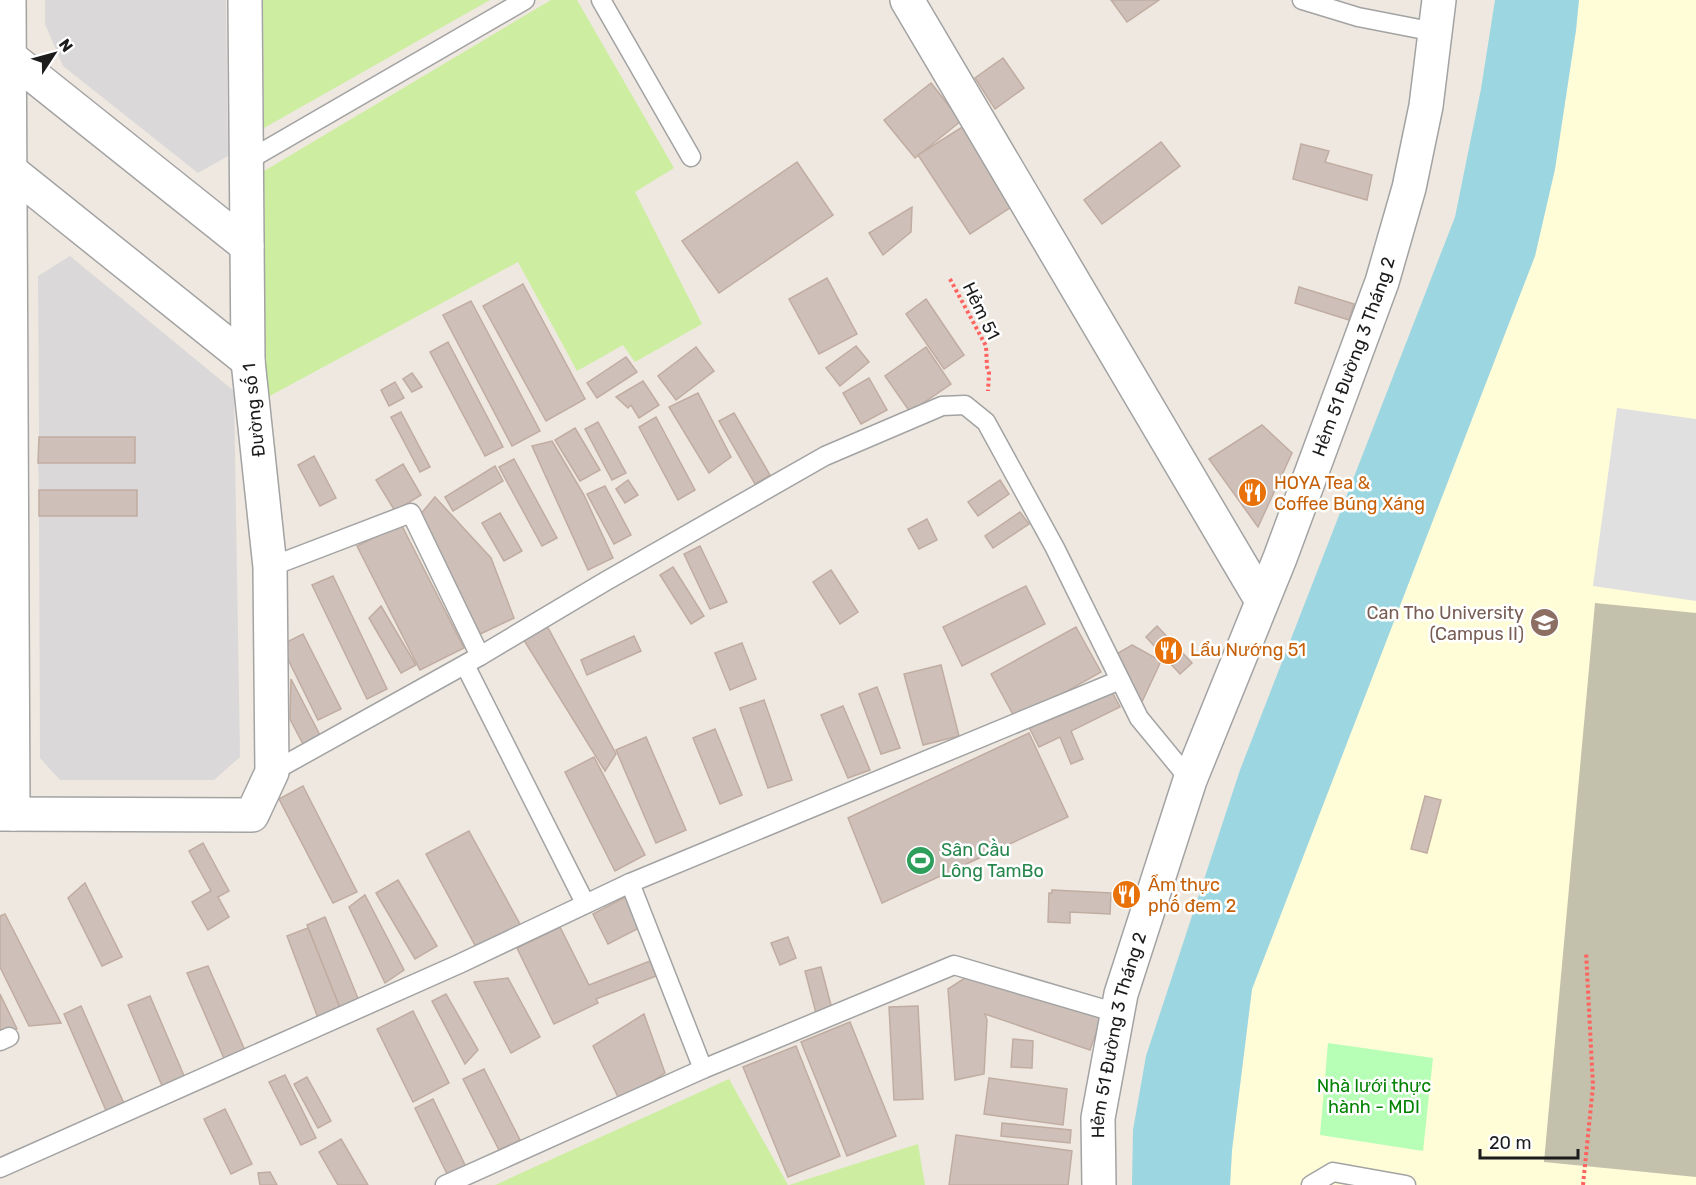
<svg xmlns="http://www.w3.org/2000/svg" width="1696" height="1185" font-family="Rubik,sans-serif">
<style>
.residential{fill:#dad8d9}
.education{fill:#fffcd8}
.construction{fill:#c3c1ab}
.grass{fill:#cdeea0}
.park{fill:#b7feb7}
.parking{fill:#e0e0e0}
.water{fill:#9cd7e1}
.building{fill:#cec0b9;stroke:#c1aca1;stroke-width:1.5}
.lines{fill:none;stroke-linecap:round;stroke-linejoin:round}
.service-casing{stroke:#a3a3a3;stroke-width:21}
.minor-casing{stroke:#a3a3a3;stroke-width:36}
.path{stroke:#ff6360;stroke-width:4;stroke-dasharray:3 3;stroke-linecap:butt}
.service{stroke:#fff;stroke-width:18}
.minor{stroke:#fff;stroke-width:33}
.labels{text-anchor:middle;stroke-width:5;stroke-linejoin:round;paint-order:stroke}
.street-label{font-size:18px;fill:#1c1c1c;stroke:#fff}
.food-label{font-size:18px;fill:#c56008;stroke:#fff;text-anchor:start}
.education-label{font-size:18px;fill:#785e54;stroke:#fff;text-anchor:end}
.leisure-label{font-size:18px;fill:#27864d;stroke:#fff;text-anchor:start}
.park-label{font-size:18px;fill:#028201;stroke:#fff}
</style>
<rect width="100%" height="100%" fill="#eee8e0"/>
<g class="residential">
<path d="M45 0H226L228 156 198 173 63 66 45 24Z"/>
<path d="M70 256 234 391 240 757 214 780H60L40 758 39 516H137L136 490H39L38 463 135 462V437H39L38 276Z"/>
</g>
<path class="education" d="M1579 0H1696V1185H1230L1232 1150 1252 989 1535 256 1555 169 1576 30Z"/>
<path class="construction" d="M1595 603 1696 613V1177L1544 1162Z"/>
<g class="grass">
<path d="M263 0H490L264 128Z"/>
<path d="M551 0H577L674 168 635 192 702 324 635 362 623 345 577 371 518 262 266 398 264 171Z"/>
<path d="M729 1079 788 1185H495Z"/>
<path d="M918 1144 925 1185H789Z"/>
</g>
<path class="park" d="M1328 1043 1433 1058 1423 1151 1320 1135Z"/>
<path class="parking" d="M1617 408 1696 419V601L1593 586Z"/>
<path class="water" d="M1495 0H1579L1576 30 1555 169 1535 256 1252 989 1232 1150 1230 1185H1132L1133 1130 1146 1056 1240 770 1455 217 1481 89Z"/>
<g class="building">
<path d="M1111 0H1159L1127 22Z"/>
<path d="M1003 58 1024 88 995 109 975 78Z"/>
<path d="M931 83 961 121 915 158 884 120Z"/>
<path d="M967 124 1019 202 970 234 918 155Z"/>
<path d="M1161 142 1180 166 1102 224 1084 200Z"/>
<path d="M1301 144 1329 151 1325 162 1372 175 1367 200 1293 179Z"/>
<path d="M797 162 833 215 719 293 682 241Z"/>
<path d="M912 207 911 232 883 255 869 233Z"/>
<path d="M827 278 857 334 819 354 789 299Z"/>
<path d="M523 284 585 399 546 421 483 306Z"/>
<path d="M1299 287 1354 304 1349 320 1295 303Z"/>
<path d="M926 299 964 355 944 369 906 314Z"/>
<path d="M471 301 540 431 512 446 443 315Z"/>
<path d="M448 342 503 447 485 456 430 352Z"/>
<path d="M856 346 869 362 840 386 826 368Z"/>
<path d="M696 347 714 371 676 400 658 376Z"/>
<path d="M926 347 951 384 910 412 885 376Z"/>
<path d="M626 357 637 372 597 398 587 383Z"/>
<path d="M412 373 422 387 412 392 403 379Z"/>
<path d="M869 378 887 410 861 424 843 393Z"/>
<path d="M643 381 659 405 639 418 631 405 628 408 616 397Z"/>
<path d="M395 382 404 398 389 406 381 390Z"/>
<path d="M698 393 731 457 709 473 669 407Z"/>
<path d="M401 412 430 467 420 472 391 417Z"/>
<path d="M734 413 770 475 755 484 719 421Z"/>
<path d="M656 417 695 490 678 500 639 427Z"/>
<path d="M598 422 626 473 612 480 585 429Z"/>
<path d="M1262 425 1292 453 1258 527 1209 459Z"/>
<path d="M575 428 600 470 580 481 555 440Z"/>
<path d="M39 437H135V463H38Z"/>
<path d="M552 441 584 495 613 558 588 570 532 446Z"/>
<path d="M314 456 336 498 320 506 298 465Z"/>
<path d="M514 459 557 538 542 546 499 467Z"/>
<path d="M403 464 421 495 395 511 376 480Z"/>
<path d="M495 466 503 481 453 511 445 497Z"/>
<path d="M628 480 638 495 625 503 616 489Z"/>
<path d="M1000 480 1009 494 978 516 968 502Z"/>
<path d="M605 486 631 535 614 544 587 494Z"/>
<rect x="39" y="490" width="98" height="26"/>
<path d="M435 497 491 558 514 618 476 636 419 516Z"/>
<path d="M1020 512 1029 524 993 548 985 536Z"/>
<path d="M500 513 522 551 504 561 482 523Z"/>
<path d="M927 519 937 540 919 549 908 529Z"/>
<path d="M401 524 464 648 420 670 357 546Z"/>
<path d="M700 546 727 602 710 609 684 554Z"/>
<path d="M673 567 704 616 691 624 660 575Z"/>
<path d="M831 570 858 612 840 624 813 582Z"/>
<path d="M333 576 387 689 367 699 312 585Z"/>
<path d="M1026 586 1045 624 962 666 943 627Z"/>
<path d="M381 606 416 665 401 673 369 618Z"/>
<path d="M546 624 616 754 605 771 522 637Z"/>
<path d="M1157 626 1192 663 1180 674 1146 637Z"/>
<path d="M1076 627 1101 672 1016 720 991 674Z"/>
<path d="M303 634 341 709 318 720 281 645Z"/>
<path d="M634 636 641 651 587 675 581 660Z"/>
<path d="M742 643 756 679 730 690 715 653Z"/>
<path d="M1132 645 1161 661 1141 704 1113 656Z"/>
<path d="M941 665 959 736 923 745 904 674Z"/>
<path d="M291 679 322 739 305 748 290 719Z"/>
<path d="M877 687 900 748 881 754 859 694Z"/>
<path d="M1110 688 1120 707 1071 731 1083 759 1071 764 1060 737 1039 747 1029 727Z"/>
<path d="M764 700 792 780 768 788 740 708Z"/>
<path d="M843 706 870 770 848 778 821 715Z"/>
<path d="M715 729 742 795 720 804 693 738Z"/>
<path d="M1029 733 1068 817 882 903 848 818Z"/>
<path d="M646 737 686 830 656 843 616 750Z"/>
<path d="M594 757 645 855 615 871 565 772Z"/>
<path d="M303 786 357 892 333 903 279 799Z"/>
<path d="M1425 796 1441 800 1427 853 1411 849Z"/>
<path d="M469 831 521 926 477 949 426 854Z"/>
<path d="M203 843 229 891 218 897 229 917 208 930 192 902 211 891 189 851Z"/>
<path d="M398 880 437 946 415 959 376 893Z"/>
<path d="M85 883 122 957 102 966 68 898Z"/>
<path d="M1052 890 1111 893 1110 914 1070 912V923L1048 922 1049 893H1052Z"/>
<path d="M365 895 404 970 385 983 349 907Z"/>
<path d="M627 896 643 926 608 944 593 914Z"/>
<path d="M5 914 61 1023 29 1026 0 967V916Z"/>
<path d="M325 917 359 1001 340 1008 307 925Z"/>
<path d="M560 927 589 985 650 961 656 976 596 999 598 1003 554 1024 517 948Z"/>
<path d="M308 928 340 1008 318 1018 287 936Z"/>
<path d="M788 937 796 958 780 965 771 943Z"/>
<path d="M208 966 247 1055 226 1063 187 973Z"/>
<path d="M821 967 832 1009 816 1013 805 971Z"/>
<path d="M974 972 1102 1016 1090 1050 985 1014 987 1020 984 1074 955 1080 948 989Z"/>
<path d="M508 978 540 1037 511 1053 474 982Z"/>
<path d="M0 994 17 1029 0 1037Z"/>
<path d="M446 994 478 1050 465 1064 432 1001Z"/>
<path d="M150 996 185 1078 163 1088 128 1005Z"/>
<path d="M81 1006 126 1108 108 1115 64 1014Z"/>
<path d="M918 1006 923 1099 894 1100 889 1007Z"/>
<path d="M413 1011 449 1083 413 1102 377 1029Z"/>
<path d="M644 1014 665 1073 621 1103 593 1046Z"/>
<path d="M850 1022 896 1136 847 1156 801 1042Z"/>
<path d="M1013 1039 1033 1041 1032 1068 1011 1067Z"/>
<path d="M796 1046 840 1156 788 1177 743 1067Z"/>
<path d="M484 1069 520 1140 499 1150 463 1079Z"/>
<path d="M285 1075 316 1138 301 1145 269 1082Z"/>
<path d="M307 1077 331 1121 318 1128 294 1084Z"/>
<path d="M989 1078 1067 1089 1063 1125 984 1114Z"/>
<path d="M433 1099 466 1167 448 1176 415 1108Z"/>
<path d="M225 1109 252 1164 231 1174 204 1119Z"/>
<path d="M1002 1123 1071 1130 1070 1143 1001 1136Z"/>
<path d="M956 1135 1072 1151 1068 1185H949Z"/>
<path d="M341 1139 368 1185H338L319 1152Z"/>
<path d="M270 1172 277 1185H260L258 1173Z"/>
</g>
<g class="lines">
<defs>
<g id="service">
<path d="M601 0 691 157"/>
<path d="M1302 0 1358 17 1435 32"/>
<path d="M247 161 525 0"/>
<path d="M270 567 411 513 480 656"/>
<path d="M465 665 585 903"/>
<path d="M272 772 480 656 606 581 825 456 942 406 965 405 986 422 1055 548 1139 718 1190 780"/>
<path d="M630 883 703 1069"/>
<path d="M0 1041 9 1037"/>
<path d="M0 1168 459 964 630 883 1120 680"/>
<path d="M445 1185 703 1069 954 965 1117 1013"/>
<path d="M1311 1185 1333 1172 1406 1185"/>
</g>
<g id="minor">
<path d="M9 0 13 814"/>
<path d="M907 0 1262 601"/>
<path d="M0 49 247 246"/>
<path d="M0 162 248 361"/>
<path d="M0 814 252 815 272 772 270 567 248 361 245 0"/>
<path id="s1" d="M1099 1185 1098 1118 1121 994 1190 780 1280 558 1382 282 1409 188 1426 106 1439 0"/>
</g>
</defs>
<use href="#service" class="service-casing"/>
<use href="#minor" class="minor-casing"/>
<g class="path">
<path d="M950 279 986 346 987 367 989 373 988 391"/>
<path d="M1583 1185 1593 1086 1586 952"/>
</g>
<use href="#service" class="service"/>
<use href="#minor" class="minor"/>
</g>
<defs>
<symbol id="restaurant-disc" viewBox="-11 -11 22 22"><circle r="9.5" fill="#e8710a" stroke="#fff"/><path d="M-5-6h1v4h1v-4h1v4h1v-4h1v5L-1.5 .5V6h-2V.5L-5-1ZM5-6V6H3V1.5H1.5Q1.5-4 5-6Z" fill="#fff"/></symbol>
<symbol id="university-disc" viewBox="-11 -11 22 22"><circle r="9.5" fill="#8d6e63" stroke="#fff"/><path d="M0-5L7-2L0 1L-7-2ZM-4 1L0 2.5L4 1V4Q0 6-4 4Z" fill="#fff"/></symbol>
<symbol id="stadium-disc" viewBox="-11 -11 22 22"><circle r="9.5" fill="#2e9e5b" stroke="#fff"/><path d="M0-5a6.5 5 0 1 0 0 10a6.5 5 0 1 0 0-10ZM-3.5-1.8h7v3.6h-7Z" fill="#fff"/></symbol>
</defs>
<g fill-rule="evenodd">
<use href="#restaurant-disc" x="1236" y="476" width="33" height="33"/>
<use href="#university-disc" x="1528" y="606" width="33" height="33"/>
<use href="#restaurant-disc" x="1152" y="634" width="33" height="33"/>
<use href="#stadium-disc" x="904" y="844" width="33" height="33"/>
<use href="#restaurant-disc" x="1110" y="878" width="33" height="33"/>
</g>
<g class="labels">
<g class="street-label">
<text transform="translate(981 311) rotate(64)" y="6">Hẻm 51</text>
<text dy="6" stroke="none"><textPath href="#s1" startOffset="872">Hẻm 51 Đường 3 Tháng 2</textPath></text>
<text transform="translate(254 410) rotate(-96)" y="6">Đường số 1</text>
<text dy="6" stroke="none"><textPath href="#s1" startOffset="152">Hẻm 51 Đường 3 Tháng 2</textPath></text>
</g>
<g class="food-label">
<text x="1274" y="489">HOYA Tea &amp;<tspan x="1274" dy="21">Coffee Búng Xáng</tspan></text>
<text x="1190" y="656">Lẩu Nướng 51</text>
<text x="1148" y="891">Ẩm thực<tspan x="1148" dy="21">phố đem 2</tspan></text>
</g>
<g class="education-label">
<text x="1524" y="619">Can Tho University<tspan x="1524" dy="21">(Campus II)</tspan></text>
</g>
<g class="leisure-label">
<text x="941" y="856">Sân Cầu<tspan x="941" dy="21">Lông TamBo</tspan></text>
</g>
<g class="park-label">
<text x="1374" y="1092">Nhà lưới thực<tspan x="1374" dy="21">hành - MDI</tspan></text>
</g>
</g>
<g transform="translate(54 54) rotate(54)" stroke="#ffffff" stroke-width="4.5" paint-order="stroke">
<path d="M0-4.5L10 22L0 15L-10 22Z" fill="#1c1c1c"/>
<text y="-9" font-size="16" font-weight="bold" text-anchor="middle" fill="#1c1c1c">N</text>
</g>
<path d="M1480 1149v9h98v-9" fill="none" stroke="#1c1c1c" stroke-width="3"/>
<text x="1489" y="1149" font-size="18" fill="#1c1c1c" stroke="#ffffff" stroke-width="4.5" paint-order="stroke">20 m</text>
</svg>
